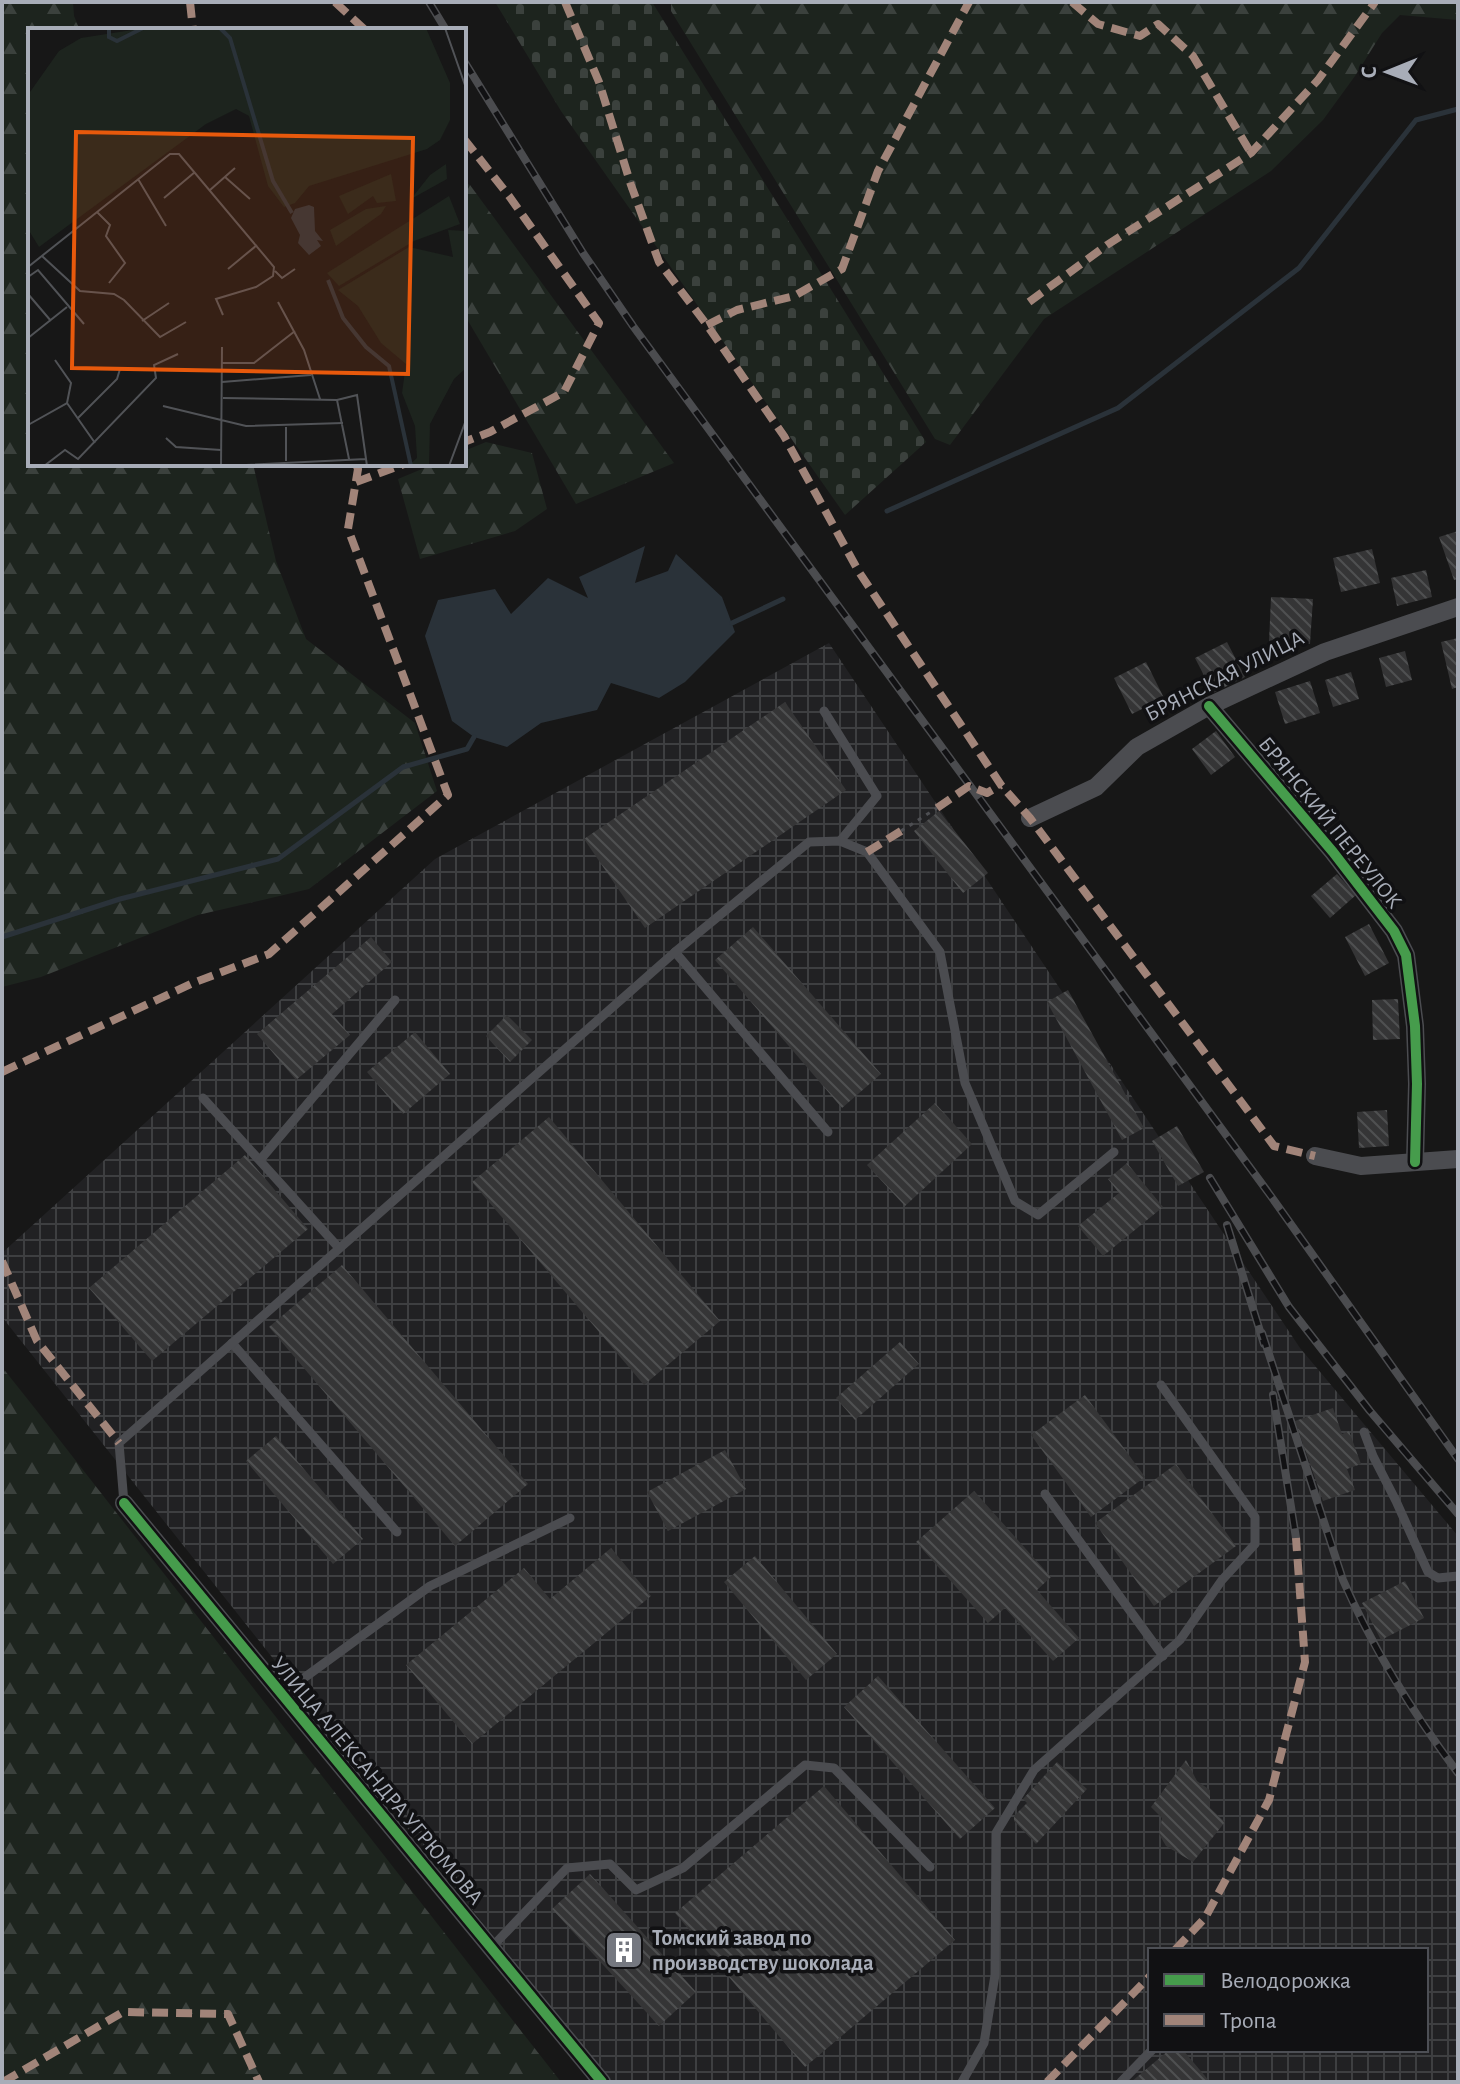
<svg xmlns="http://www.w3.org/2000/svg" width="1460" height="2084" font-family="'Alegreya Sans',sans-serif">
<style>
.industrial{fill:url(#industrial-grid);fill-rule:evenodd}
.forest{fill:url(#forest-firs)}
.cemetery{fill:url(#cemetery-stones)}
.water{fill:#2a3239}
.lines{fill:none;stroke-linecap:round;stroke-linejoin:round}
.stream{stroke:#2a3239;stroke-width:5}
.building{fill:url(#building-back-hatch)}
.path{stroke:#4d4e52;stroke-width:3;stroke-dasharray:4 6;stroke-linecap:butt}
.lane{stroke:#4b4c50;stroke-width:9}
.street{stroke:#4b4c50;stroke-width:18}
.rail-casing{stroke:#4b4c4f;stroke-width:8}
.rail{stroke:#111113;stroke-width:5;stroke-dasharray:15;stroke-linecap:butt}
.quiet{stroke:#a18479;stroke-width:8;stroke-dasharray:16 8;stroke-linecap:butt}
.cycleway-casing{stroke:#111113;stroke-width:15}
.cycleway{stroke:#469c4c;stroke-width:10}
.labels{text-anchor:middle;stroke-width:7;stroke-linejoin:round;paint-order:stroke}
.street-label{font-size:22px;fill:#a8adb8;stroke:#111113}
.poi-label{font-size:22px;font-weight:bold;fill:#a8adb8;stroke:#111113;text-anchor:start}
.inset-river{fill:none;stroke:#2a3239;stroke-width:4}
.inset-road{fill:none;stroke:#515357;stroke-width:2}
.view{fill:#e8590c;fill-opacity:0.15;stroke:#e8590c;stroke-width:4}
.inset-edge{fill:none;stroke:#a8adb8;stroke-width:4}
</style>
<defs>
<pattern id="industrial-grid" width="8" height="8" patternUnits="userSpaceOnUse" patternTransform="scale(2)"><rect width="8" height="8" fill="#212123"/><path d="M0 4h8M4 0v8" fill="none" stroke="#3e3f41"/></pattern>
<pattern id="forest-firs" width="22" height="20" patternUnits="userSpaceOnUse" patternTransform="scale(2)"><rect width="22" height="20" fill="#1d241e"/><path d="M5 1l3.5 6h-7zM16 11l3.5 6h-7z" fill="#3b413d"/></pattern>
<pattern id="cemetery-stones" width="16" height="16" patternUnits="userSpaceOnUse" patternTransform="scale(2)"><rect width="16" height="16" fill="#1d241e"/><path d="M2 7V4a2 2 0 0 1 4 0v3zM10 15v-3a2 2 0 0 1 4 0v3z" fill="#3b413d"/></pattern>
<pattern id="building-back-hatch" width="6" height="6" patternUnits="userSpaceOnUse" patternTransform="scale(2)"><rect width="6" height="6" fill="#353536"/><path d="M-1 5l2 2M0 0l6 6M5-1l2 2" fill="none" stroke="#4f5051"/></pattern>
</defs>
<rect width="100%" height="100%" fill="#171717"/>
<path class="industrial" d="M829 643 1300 1348 1458 1536V2082H609L2 1317V1253L435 859ZM1150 1950H1426V2050H1150Z"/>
<g class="forest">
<path d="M2 2H73L74 16 80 30H30V464H253L276 561 306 639 415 723 437 791 309 889 198 915 41 977 2 987Z"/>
<path d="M671 2H1458V20L1400 15 1382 33 1355 76 1323 120 1271 171 1044 319 950 445 935 439 671 11Z"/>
<path d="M464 182 470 185 674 463 576 504 464 314Z"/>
<path d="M486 442 532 453 547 509 515 531 420 559 398 479 434 464H464V451Z"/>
<path d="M2 1367 37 1411 561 2082H2Z"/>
</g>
<path class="cemetery" d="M495 2H652L926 442 845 515 561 111Z"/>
<path class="water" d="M645 546 635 583 668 571 676 554 722 597 735 632 685 682 659 698 611 683 597 710 541 723 507 747 474 737 452 721 425 636 438 600 495 589 511 614 548 578 588 598 579 577Z"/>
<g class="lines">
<g class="stream">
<path d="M887 511 1118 408 1299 268 1416 120 1458 109"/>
<path d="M732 623 783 599"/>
<path d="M2 937 120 899 278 859 403 767 467 749 474 737"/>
</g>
</g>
<g class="building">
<path d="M1458 531V579L1454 580 1439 537Z"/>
<path d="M1372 549 1380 583 1341 592 1333 558Z"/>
<path d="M1426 570 1432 597 1397 606 1391 578Z"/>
<path d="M1271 597 1313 599 1310 644 1269 642Z"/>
<path d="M1458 638V687L1452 689 1441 642Z"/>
<path d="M1227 642 1245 677 1213 693 1195 658Z"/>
<path d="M1405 651 1412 680 1386 687 1379 658Z"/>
<path d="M1146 662 1164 698 1132 714 1114 678Z"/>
<path d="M1351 672 1359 699 1333 707 1325 680Z"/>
<path d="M1310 681 1320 713 1285 724 1275 692Z"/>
<path d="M785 702 846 790 645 928 584 839Z"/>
<path d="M1216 731 1235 757 1211 775 1192 749Z"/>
<path d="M939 811 988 873 963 893 914 831Z"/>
<path d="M1337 874 1356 895 1330 918 1311 896Z"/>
<path d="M1369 924 1389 963 1365 976 1345 937Z"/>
<path d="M753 927 881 1074 842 1108 715 960Z"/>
<path d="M371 937 392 962 332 1014 350 1035 296 1080 257 1034Z"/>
<path d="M1068 990 1144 1128 1122 1140 1047 1002Z"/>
<path d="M1398 999 1400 1039 1373 1040 1372 1000Z"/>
<path d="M507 1015 532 1040 510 1062 486 1036Z"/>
<path d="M415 1032 450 1074 403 1114 367 1072Z"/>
<path d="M935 1103 972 1144 905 1206 867 1165Z"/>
<path d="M1387 1110 1389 1146 1359 1148 1357 1112Z"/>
<path d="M549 1117 720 1321 644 1385 472 1182Z"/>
<path d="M1177 1126 1204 1172 1178 1186 1152 1141Z"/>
<path d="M245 1155 308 1229 152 1361 89 1288Z"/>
<path d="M1127 1163 1163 1207 1103 1256 1078 1226 1119 1193 1108 1179Z"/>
<path d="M342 1265 528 1484 455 1546 269 1327Z"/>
<path d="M900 1342 919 1364 855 1420 836 1398Z"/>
<path d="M1085 1395 1145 1477 1091 1517 1031 1435Z"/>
<path d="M1333 1408 1342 1434 1349 1431 1361 1464 1347 1469 1355 1490 1323 1501 1295 1421Z"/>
<path d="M276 1436 363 1539 333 1564 246 1461Z"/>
<path d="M725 1450 746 1489 668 1531 647 1492Z"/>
<path d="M1176 1464 1236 1546 1154 1606 1095 1523Z"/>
<path d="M974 1491 1051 1577 1037 1590 1079 1638 1053 1661 1005 1608 988 1623 916 1542Z"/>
<path d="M611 1548 651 1596 472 1744 406 1665 524 1568 550 1599Z"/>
<path d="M755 1556 837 1654 806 1680 724 1582Z"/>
<path d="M1405 1581 1424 1618 1381 1640 1362 1603Z"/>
<path d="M878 1676 995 1808 960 1839 844 1707Z"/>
<path d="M1186 1760 1197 1781 1210 1790V1808L1225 1822 1193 1862 1166 1846 1159 1834 1162 1818 1151 1807Z"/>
<path d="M1057 1762 1087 1789 1036 1844 1014 1821V1816L1027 1803 1023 1799Z"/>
<path d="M824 1786 955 1940 805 2067 675 1913Z"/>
<path d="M590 1874 696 1992 659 2026 552 1909Z"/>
<path d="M1169 2050H1183L1210 2082H1131Z"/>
</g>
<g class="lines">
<path class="path" d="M901 831 937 808"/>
<g class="lane">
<path d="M824 711 877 796 840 841"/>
<path d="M675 952 828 1132"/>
<path d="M203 1098 339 1248"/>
<path d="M260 1160 395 1000"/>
<path d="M232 1343 397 1532"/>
<path d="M1364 1432 1373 1456 1396 1501 1428 1572 1438 1578 1458 1576"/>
<path d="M1045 1494 1163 1656"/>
<path d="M124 1503 119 1443 675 952 809 842 840 841 867 852 940 952 965 1083 1015 1201 1038 1215 1114 1152"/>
<path d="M282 1694 430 1586 570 1518"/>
<path d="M491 1948 567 1868 610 1864 636 1890 683 1868 805 1765 834 1768 930 1867"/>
<path d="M962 2082 984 2043 995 1975 996 1833 1034 1770 1180 1640 1222 1580 1255 1544V1517L1161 1385"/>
<path d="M1121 2082 1152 2050"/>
</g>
<g class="street">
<path d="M1209 706 1333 852 1394 931 1406 955 1415 1026 1417 1084 1415 1162"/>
<path d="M1030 818 1096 787 1137 747 1209 706 1325 652 1458 607"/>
<path d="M1315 1156 1361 1166 1458 1159"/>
<path d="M124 1503 602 2082"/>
</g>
<defs>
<g id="rail">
<path d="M429 2 446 30"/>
<path d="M464 61 583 253 633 326 1273 1199 1458 1459"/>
<path d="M1210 1178 1289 1307 1370 1411 1458 1514"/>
<path d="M1227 1225 1264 1344"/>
<path d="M1262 1333 1343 1580C1373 1649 1413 1713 1458 1773"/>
<path d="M1273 1395 1296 1538"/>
</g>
</defs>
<use href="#rail" class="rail-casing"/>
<use href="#rail" class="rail"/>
<g class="quiet">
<path d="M190 2 193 30"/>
<path d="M335 2 365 30"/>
<path d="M565 2 599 82 631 185 659 262 707 325 784 436 859 572 1001 785 1030 818 1274 1146 1315 1156"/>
<path d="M1072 2 1098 24 1140 36 1158 24 1193 56 1251 153"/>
<path d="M464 139 509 196 599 323 564 392 490 432 464 442"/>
<path d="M1029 302 1107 245 1251 153 1318 80 1375 2"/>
<path d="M707 325 737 310 794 296 842 269 878 171 969 2"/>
<path d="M356 482 404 464"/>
<path d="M937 808 969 786 987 793 1001 785"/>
<path d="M867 852 901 831"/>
<path d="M2 1072 193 983 269 954 448 795 348 529 358 469 356 464"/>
<path d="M2 1261 37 1341 119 1443"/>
<path d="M1175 1950 1205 1918 1269 1800 1305 1662 1296 1538"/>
<path d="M3 2082 123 2012 228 2014 259 2082"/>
<path d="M1047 2082 1150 1976"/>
</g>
<defs>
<g id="cycleway">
<path d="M1209 706 1333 852 1394 931 1406 955 1415 1026 1417 1084 1415 1162"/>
<path d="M124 1503 602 2082"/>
</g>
</defs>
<use href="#cycleway" class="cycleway-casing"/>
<use href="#cycleway" class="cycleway"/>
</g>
<defs>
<symbol id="building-square" viewBox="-11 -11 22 22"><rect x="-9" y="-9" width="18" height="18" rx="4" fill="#757880" stroke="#111113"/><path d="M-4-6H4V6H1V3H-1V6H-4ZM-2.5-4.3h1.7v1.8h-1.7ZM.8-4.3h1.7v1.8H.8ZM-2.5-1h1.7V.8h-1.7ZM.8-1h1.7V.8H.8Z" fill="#fff"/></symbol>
</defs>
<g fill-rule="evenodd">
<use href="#building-square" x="602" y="1928" width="44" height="44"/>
</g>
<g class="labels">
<g class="street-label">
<text transform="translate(1224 675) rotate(-27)" y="8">БРЯНСКАЯ УЛИЦА</text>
<text transform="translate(1331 822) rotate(51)" y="8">БРЯНСКИЙ ПЕРЕУЛОК</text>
<text transform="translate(378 1780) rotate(50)" y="8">УЛИЦА АЛЕКСАНДРА УГРЮМОВА</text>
</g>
<g class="poi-label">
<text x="652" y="1945">Томский завод по<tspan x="652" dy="25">производству шоколада</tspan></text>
</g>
</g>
<g transform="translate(28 28)">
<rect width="438" height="438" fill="#171717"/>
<path d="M117 0H398L422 55V92L412 112 399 121 281 158 267 175 256 179 240 158 221 88 208 81 178 96 11 219 0 201 2 64 31 23 53 10ZM418 136 419 151 383 171 402 147ZM363 146 368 173 349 175 345 168 320 186 311 168ZM358 178 353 186 308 218 302 202 338 181ZM420 202 438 203V340L426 351 402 396 401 438H380L389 430 387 398 374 365 378 336 353 315 330 278 310 262 381 219 425 229Z" fill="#1d241e"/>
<path d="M421 168 432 196 386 213 311 258 299 245Z" fill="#1d241e"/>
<path d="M281 177 286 179 287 203 295 213 289 212 293 218 281 227 270 215 272 207 263 190 267 181Z" fill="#2a3239"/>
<path class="inset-river" d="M81 0V9L89 13 115 0M192 0 202 10 245 153 264 185M300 252 315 290 338 319 361 338 383 438"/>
<path class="inset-road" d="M417 0 438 60M197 149 222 171M110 151 138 198M182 162 207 140M136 170 167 144M69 184 82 197 78 208 97 235 81 255M14 228 52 263 86 266 96 272 132 309 158 294M0 239 142 126H151L246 239 245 248 228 259 188 271 195 287M200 241 229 217M247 243 254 250 267 241M0 249 10 242 56 296M0 266 23 293M250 274 276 322 292 371M114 293 141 275M0 310 39 279M193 335H226L267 303M194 354 283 347M195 370 309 372 329 367 339 438M309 372 321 431M39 375 67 415M135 378 218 398 315 395M50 390 89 351 92 341M0 397 39 375 43 355 27 332M258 399V433M138 410 148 419 193 422M16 438 37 422 50 431 128 350 126 337 150 326M193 438 194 319M198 438 338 431M421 438 438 392"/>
<path class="view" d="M48 104 385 110 380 346 44 340Z"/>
<rect width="438" height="438" class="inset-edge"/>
</g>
<rect width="1460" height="2084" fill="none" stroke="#a8adb8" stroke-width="8"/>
<rect x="1148" y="1948" width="280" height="104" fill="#111113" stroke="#4d4f55" stroke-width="2"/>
<rect x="1164" y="1974" width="40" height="12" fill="#469c4c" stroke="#4d4f55" stroke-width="2"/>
<text x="1220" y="1988" font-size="24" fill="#a8adb8">Велодорожка</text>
<rect x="1164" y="2014" width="40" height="12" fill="#a18479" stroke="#4d4f55" stroke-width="2"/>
<text x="1220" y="2028" font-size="24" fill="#a8adb8">Тропа</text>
<g transform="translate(1388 72) rotate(269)" stroke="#111113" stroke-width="6" paint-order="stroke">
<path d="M0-6L14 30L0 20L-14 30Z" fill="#a8adb8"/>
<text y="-12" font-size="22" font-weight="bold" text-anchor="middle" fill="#a8adb8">С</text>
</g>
</svg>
